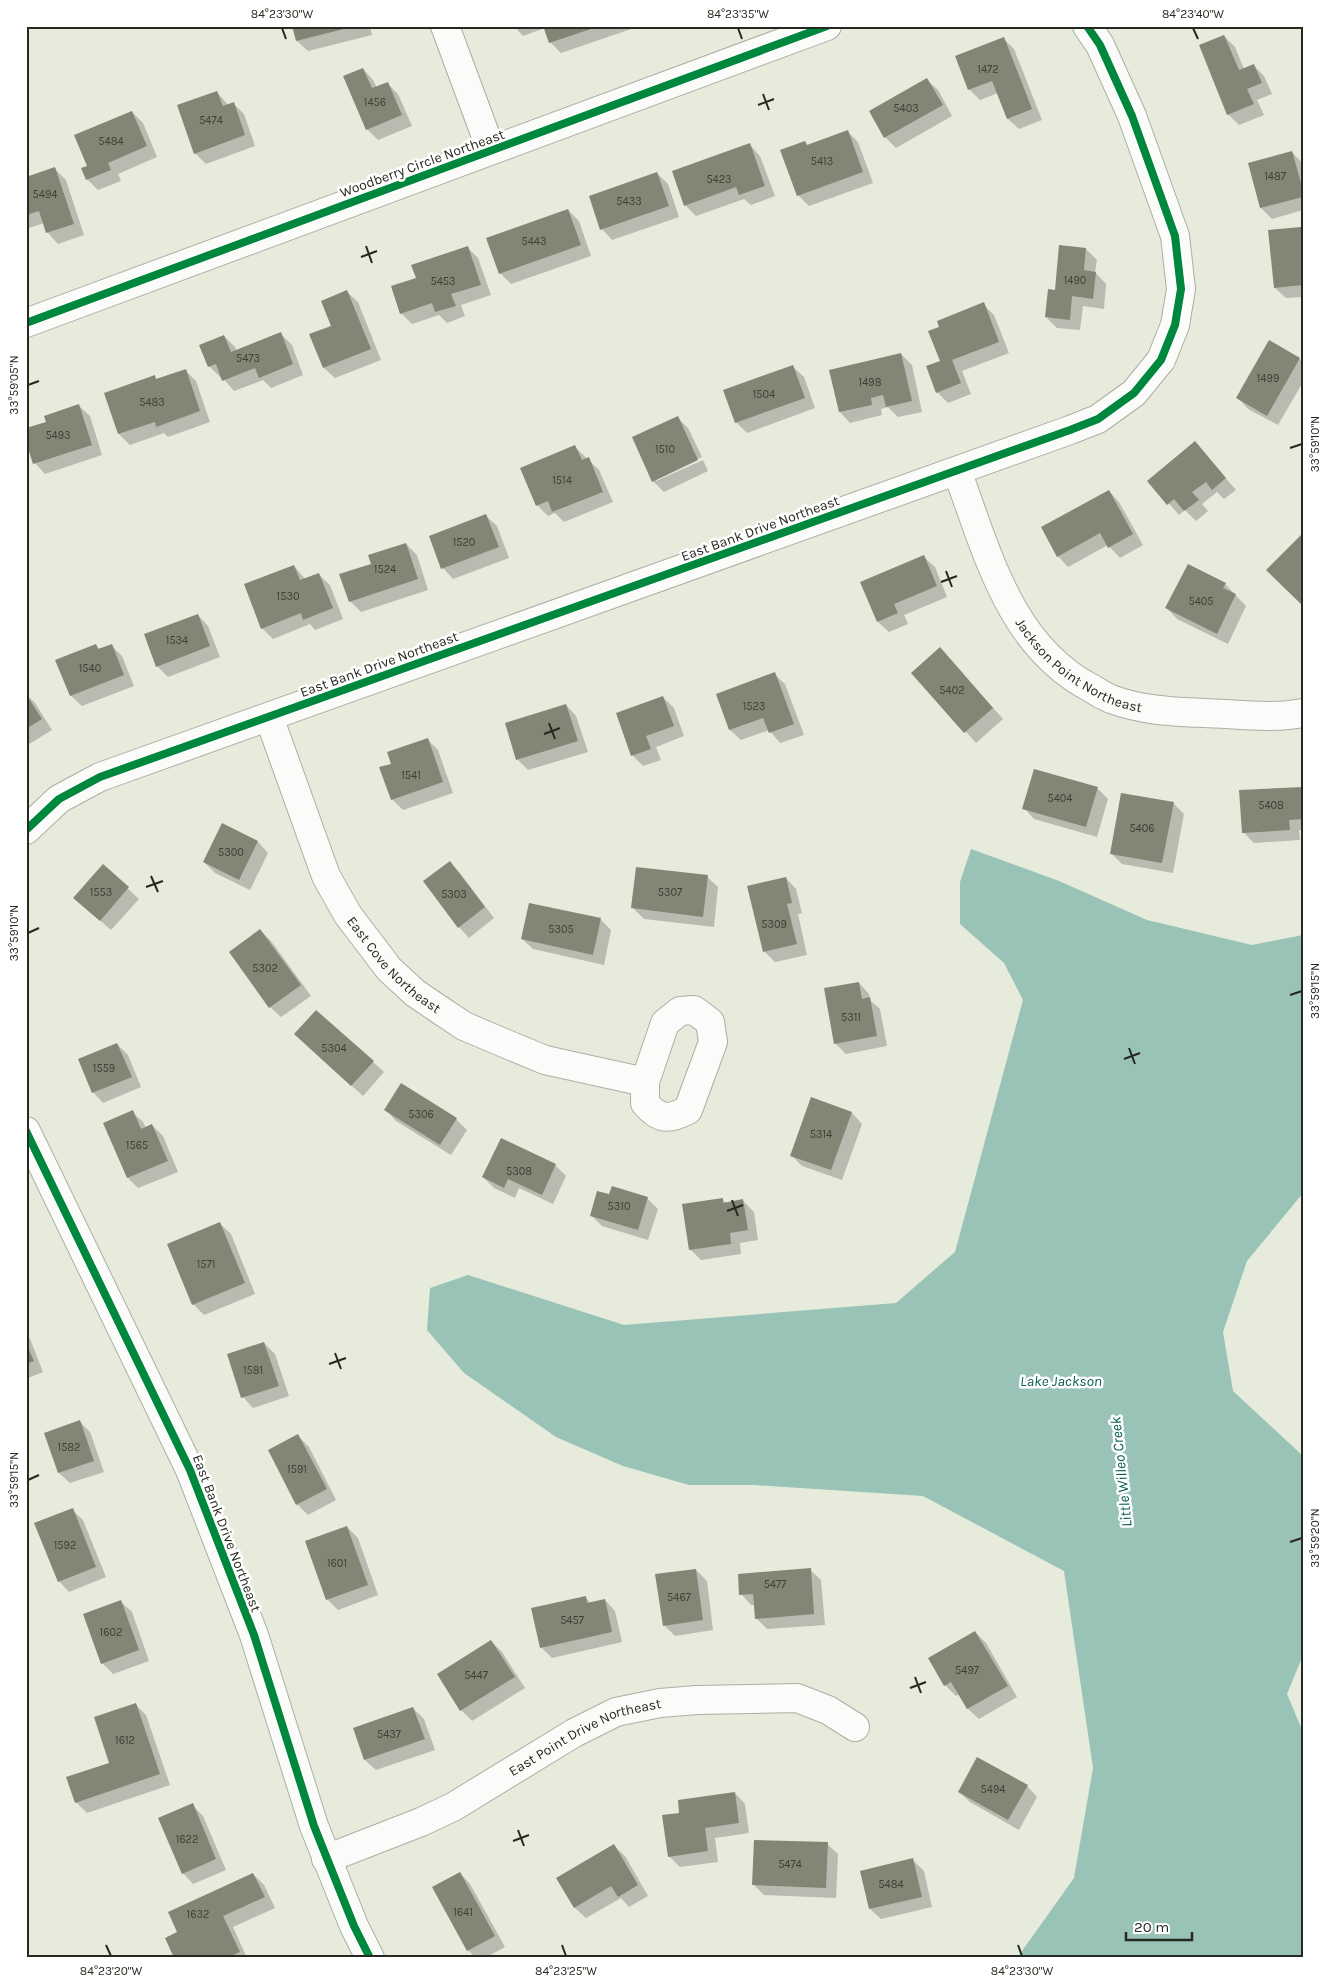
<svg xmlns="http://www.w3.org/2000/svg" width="1329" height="1984" font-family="Karla,sans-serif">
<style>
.water{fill:#98c3b6}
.shadow{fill:#0003}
.building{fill:#858575}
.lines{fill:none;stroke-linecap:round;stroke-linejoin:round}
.minor-casing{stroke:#abafa4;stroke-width:30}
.minor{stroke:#fbfcfa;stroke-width:28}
.cycleway-casing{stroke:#fff;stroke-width:11}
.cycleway{stroke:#00873e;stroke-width:8}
.ticks{fill:none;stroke:#26291f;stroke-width:2}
.labels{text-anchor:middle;stroke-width:5;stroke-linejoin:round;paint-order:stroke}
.number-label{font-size:11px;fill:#3e4034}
.street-label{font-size:14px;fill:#26291f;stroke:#fff}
.water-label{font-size:15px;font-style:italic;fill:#065e53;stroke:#fff}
.neatline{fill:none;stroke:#26291f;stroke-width:2}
.ticks-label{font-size:12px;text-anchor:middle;fill:#26291f}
</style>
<rect width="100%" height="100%" fill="#e6ebdc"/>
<path class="water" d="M971 849 1059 881 1147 920 1252 945 1303 935V1193L1247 1261 1223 1332 1233 1391 1303 1456V1655L1287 1694 1303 1732V1958H1017L1074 1878 1093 1768 1064 1571 923 1496 754 1485H689L623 1466 556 1437 464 1373 427 1330 430 1288 468 1275 624 1325 896 1303 955 1252 1023 1000 1004 963 960 924V882Z"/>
<g class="shadow">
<path d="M293 26H370L372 35 308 51 297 41Z"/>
<path d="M514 26H640L561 53 550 42 545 28 523 36Z"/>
<path d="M1224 36 1235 47 1244 69 1253 65 1264 76 1272 94 1257 100 1264 115 1239 125 1228 114Z"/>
<path d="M1004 39 1014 49 1042 120 1019 129 1008 119 998 93 980 100 969 89Z"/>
<path d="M363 69 373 80 377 88 387 83 398 94 412 126 378 140 367 129Z"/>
<path d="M927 80 938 90 952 116 896 148 885 137Z"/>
<path d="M217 92 228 105 233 103 244 114 255 146 206 164 195 153Z"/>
<path d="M132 112 143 123 157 157 118 174 121 181 98 190 87 179 88 167Z"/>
<path d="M847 131 858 142 873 183 809 206 798 195 805 143 808 146Z"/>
<path d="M750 145 760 156 775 196 751 205 744 199 696 216 685 205Z"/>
<path d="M1292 152 1303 164V210L1272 219 1261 208 1249 164Z"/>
<path d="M55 169 66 180 84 235 58 244 48 233 44 223 26 229V179Z"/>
<path d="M657 173 668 184 679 217 612 240 602 229Z"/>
<path d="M568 210 579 221 591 256 511 284 500 273Z"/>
<path d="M1300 228 1303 230V297L1286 298 1275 288Z"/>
<path d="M1061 246 1086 249 1097 260 1095 272 1106 284 1104 309 1083 306 1080 330 1057 328 1046 317 1056 291Z"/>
<path d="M467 247 478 258 491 295 461 305 465 316 447 323 439 315 412 324 401 313 417 278Z"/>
<path d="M347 292 358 302 381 360 335 378 324 368 311 335 332 326Z"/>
<path d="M983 304 994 315 1009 353 962 371 971 394 948 403 937 392 941 362Z"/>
<path d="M281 334 292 345 303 375 271 388 263 380 234 391 222 377H220L209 366 224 336 235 347 237 351Z"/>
<path d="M901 354 912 365 922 412 898 417 888 407 881 409 882 415 850 423 840 412Z"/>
<path d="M1299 359 1303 362V382L1278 425 1248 409 1238 398Z"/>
<path d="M793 367 804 377 815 408 747 433 736 422Z"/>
<path d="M185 370 196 381 210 422 168 437 164 433 130 445 119 434 105 393 154 377 158 380Z"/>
<path d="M79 406 90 416 102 455 45 474 35 463 47 423Z"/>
<path d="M678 418 688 428 702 457 656 478V481L703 460 708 471 664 492 653 481Z"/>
<path d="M1195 443 1236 490 1224 499 1217 492 1202 504 1208 511 1196 521 1185 510 1179 515 1149 481Z"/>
<path d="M575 447 599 470 613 502 564 522 555 513 548 516 537 505Z"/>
<path d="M1109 491 1119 502 1143 545 1120 558 1108 545 1068 567 1058 556Z"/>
<path d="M486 516 497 526 509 558 453 579 443 568 430 537Z"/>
<path d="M406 544 417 555 428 590 361 612 350 601 372 564Z"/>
<path d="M924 557 935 567 947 597 904 615 908 624 889 632 878 622Z"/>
<path d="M294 566 306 580 319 575 330 585 343 619 315 630 310 624 273 639 262 628Z"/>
<path d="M1225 584 1246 606 1228 644 1177 619 1167 608Z"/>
<path d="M198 615 208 626 220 657 168 677 157 666Z"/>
<path d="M96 645 100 650 111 645 122 656 134 686 82 706 71 696 57 661Z"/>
<path d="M951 660 1003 719 976 743 913 673Z"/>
<path d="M774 674 785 684 804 735 780 743 769 730 741 740 730 730Z"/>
<path d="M26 694 35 703 52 730 26 746Z"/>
<path d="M663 697 674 708 684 736 656 747 661 760 643 766 633 756 617 714Z"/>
<path d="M566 705 576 716 588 752 528 770 517 759Z"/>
<path d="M427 739 438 750 453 793 403 810 392 799V764Z"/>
<path d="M1035 770 1098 789 1108 799 1097 837 1034 819 1024 808Z"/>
<path d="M1303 788V830H1299L1300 840 1254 843 1243 832Z"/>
<path d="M1173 803 1184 814 1173 873 1122 864 1111 853Z"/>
<path d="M222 825 258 842 268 853 250 890 215 873 204 862Z"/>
<path d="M450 863 460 873 494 918 469 938 459 927Z"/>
<path d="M103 866 139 899 111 930 86 908Z"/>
<path d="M707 877 718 887 714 927 644 919 633 908Z"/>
<path d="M786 878 796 889 802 913 798 914 807 955 775 962 764 951Z"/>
<path d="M601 920 611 930 604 965 533 949 522 939Z"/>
<path d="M260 930 271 941 311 996 281 1017 270 1007Z"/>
<path d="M859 983 869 994 870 1000 880 1009 887 1046 846 1054 835 1043Z"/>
<path d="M295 1034 373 1062 384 1072 363 1096Z"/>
<path d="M117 1044 128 1055 141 1087 103 1103 93 1092Z"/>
<path d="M812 1099 852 1113 862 1124 842 1180 802 1166 791 1155Z"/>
<path d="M386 1110 456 1119 467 1130 451 1155 396 1121Z"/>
<path d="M132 1112 143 1122 146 1128 152 1125 163 1136 178 1172 138 1188 128 1178Z"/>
<path d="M501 1139 556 1166 566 1176 553 1204 519 1188 515 1198 494 1188 483 1177Z"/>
<path d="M610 1196 647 1198 658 1209 648 1240 602 1226 591 1215Z"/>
<path d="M722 1199 726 1203 743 1201 754 1212 758 1240 740 1243 741 1254 701 1260 690 1249Z"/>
<path d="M220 1224 231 1234 255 1294 204 1315 193 1304Z"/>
<path d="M26 1336 30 1339 43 1372 26 1379Z"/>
<path d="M264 1343 275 1354 289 1396 253 1408 243 1397Z"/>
<path d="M80 1422 90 1432 104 1472 70 1483 59 1473Z"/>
<path d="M298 1436 309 1447 336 1500 308 1515 297 1504Z"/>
<path d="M72 1510 83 1520 106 1577 69 1592 59 1581Z"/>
<path d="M347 1527 358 1538 378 1595 338 1610 327 1599Z"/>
<path d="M696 1570 707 1581 713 1630 675 1636 664 1625Z"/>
<path d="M810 1570 821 1580 825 1625 767 1629 756 1618 755 1605H751L741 1594Z"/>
<path d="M585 1597 591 1603 605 1600 615 1611 622 1642 552 1658 541 1647Z"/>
<path d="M121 1602 132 1612 149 1661 113 1674 102 1663Z"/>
<path d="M975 1632 986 1643 1017 1697 979 1719 968 1709 960 1694 956 1696 945 1685 930 1659Z"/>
<path d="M491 1641 502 1652 525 1688 472 1721 461 1710Z"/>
<path d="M135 1704 146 1715 170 1785 87 1813 76 1802 111 1764Z"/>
<path d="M413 1708 424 1719 435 1750 376 1770 365 1760 354 1728Z"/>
<path d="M1027 1786 1037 1797 1019 1830 970 1802 959 1792Z"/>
<path d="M735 1793 745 1804 749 1833 715 1838 718 1862 680 1867 669 1856 681 1814Z"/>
<path d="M192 1805 203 1816 226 1870 193 1884 183 1873Z"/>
<path d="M827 1844 838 1854 836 1898 764 1895 754 1885Z"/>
<path d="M614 1846 625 1856 648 1896 629 1907 621 1898 586 1918 575 1908 558 1879Z"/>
<path d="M913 1860 924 1871 932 1907 881 1919 870 1909Z"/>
<path d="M460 1873 470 1884 505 1947 485 1958H476L468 1950 434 1887Z"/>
<path d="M253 1874 264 1885 275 1908 233 1927 247 1958H176L178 1933Z"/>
</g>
<g class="building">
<path d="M292 26H352V27L296 41Z"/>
<path d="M543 26H597V27L549 43Z"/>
<path d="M1224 35 1239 70 1254 64 1262 83 1247 89 1254 104 1227 115 1199 45Z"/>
<path d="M1004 37 1032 109 1007 119 992 81 968 90 955 56Z"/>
<path d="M363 68 372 88 388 82 402 115 366 130 343 76Z"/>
<path d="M927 78 943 105 884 138 869 111Z"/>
<path d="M217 91 223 106 234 102 245 135 194 154 177 105Z"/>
<path d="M132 111 147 146 108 163 111 170 86 180 81 168 87 166 74 135Z"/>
<path d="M848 130 863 172 797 196 780 150 805 141 807 145Z"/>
<path d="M750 143 765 186 739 195 736 187 684 206 672 171Z"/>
<path d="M1292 151 1303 190V197L1260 208 1248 163Z"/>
<path d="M55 167 74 224 46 233 39 211 26 215V177Z"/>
<path d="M657 172 669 206 600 230 589 196Z"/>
<path d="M568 209 581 245 499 274 486 238Z"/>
<path d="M1301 227 1303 285 1274 288 1268 230Z"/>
<path d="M1059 245 1086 248 1084 270 1096 272 1093 299 1072 296 1070 320 1045 317 1048 289 1055 290Z"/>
<path d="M468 246 481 285 451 294 456 306 435 312 432 303 400 314 391 286 416 278 411 265Z"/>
<path d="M347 290 371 349 323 368 309 334 331 326 321 301Z"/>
<path d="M984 302 999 342 952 360 961 383 936 393 926 366 940 361 928 331 939 327 937 321Z"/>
<path d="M281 332 293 364 259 378 255 368 222 381 216 364 208 367 199 345 224 335 231 352Z"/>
<path d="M1269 340 1300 358 1267 416 1236 398Z"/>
<path d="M901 353 912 401 886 407 883 395 871 398 872 405 839 412 829 370Z"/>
<path d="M793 365 805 398 735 423 723 390Z"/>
<path d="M186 369 200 411 156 427 155 422 118 434 104 393 155 375 156 379Z"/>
<path d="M79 404 92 445 33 464 26 442V428L46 422 44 416Z"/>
<path d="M678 416 698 460 652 482 632 437Z"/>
<path d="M1195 441 1226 478 1212 490 1206 482 1192 492 1199 500 1184 511 1174 499 1167 505 1147 481Z"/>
<path d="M575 445 582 460 589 457 603 492 552 512 548 501 536 506 520 468Z"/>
<path d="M1109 490 1133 534 1108 548 1100 533 1057 557 1041 527Z"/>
<path d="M486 514 499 547 441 569 429 536Z"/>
<path d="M1303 533V606L1266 570Z"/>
<path d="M406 543 418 579 349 602 339 574 371 564 368 555Z"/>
<path d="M924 555 937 586 894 604 898 613 877 622 860 582Z"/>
<path d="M1188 564 1226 583 1223 588 1236 594 1217 634 1165 608Z"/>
<path d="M294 565 300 580 319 573 333 608 303 620 301 613 261 629 244 584Z"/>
<path d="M198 614 210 646 156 667 144 634Z"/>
<path d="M96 644 98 649 112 644 124 675 70 696 55 660Z"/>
<path d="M940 647 993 708 964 733 911 673Z"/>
<path d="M775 672 794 724 769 733 763 718 729 730 716 694Z"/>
<path d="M26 694 42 719 26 729Z"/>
<path d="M663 696 674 726 646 736 651 749 631 756 616 713Z"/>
<path d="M566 704 578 741 516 760 505 723Z"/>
<path d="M428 738 443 782 391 800 379 767 391 764 387 752Z"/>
<path d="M1034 769 1098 787 1086 827 1022 809Z"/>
<path d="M1303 787V819L1289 820 1290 830 1242 833 1239 790Z"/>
<path d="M1121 793 1174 802 1162 863 1110 854Z"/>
<path d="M222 823 258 841 239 880 203 862Z"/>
<path d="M450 861 485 907 458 928 423 881Z"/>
<path d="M103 864 129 887 100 921 73 898Z"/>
<path d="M636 867 708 875 703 917 631 908Z"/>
<path d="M786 877 792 903 787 904 797 944 763 952 747 886Z"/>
<path d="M529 903 601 918 593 955 521 939Z"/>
<path d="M260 929 301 985 269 1008 229 952Z"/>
<path d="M859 982 862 999 870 997 877 1036 834 1044 824 988Z"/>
<path d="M316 1010 374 1061 351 1086 294 1034Z"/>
<path d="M117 1043 132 1077 92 1093 78 1059Z"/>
<path d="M401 1083 457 1118 440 1145 384 1110Z"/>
<path d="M811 1097 852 1112 831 1170 790 1156Z"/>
<path d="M133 1110 141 1129 152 1124 168 1161 127 1178 103 1123Z"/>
<path d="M501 1138 556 1164 542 1195 508 1179 504 1188 482 1177Z"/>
<path d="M612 1186 648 1197 638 1230 590 1216 597 1191 609 1194Z"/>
<path d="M723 1198V1203L743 1199 748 1230 730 1233 731 1244 689 1250 682 1204Z"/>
<path d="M220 1222 245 1283 192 1305 167 1244Z"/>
<path d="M264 1342 279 1386 241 1398 227 1354Z"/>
<path d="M26 1343 34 1361 26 1364Z"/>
<path d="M80 1420 94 1461 58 1473 44 1433Z"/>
<path d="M298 1434 327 1489 296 1505 268 1450Z"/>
<path d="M73 1508 96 1567 58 1582 34 1523Z"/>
<path d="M347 1526 368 1585 326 1600 305 1541Z"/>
<path d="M811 1568 814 1614 755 1619 753 1594 739 1595 738 1574Z"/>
<path d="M696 1569 703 1620 663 1626 655 1574Z"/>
<path d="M586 1596 587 1603 605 1599 612 1632 540 1648 531 1608Z"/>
<path d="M121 1600 139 1650 101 1664 83 1614Z"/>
<path d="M975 1631 1008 1686 967 1709 951 1682 944 1686 928 1658Z"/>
<path d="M491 1640 515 1677 460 1711 437 1674Z"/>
<path d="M136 1703 160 1774 75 1803 66 1777 109 1763 94 1717Z"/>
<path d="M413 1707 425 1739 364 1760 353 1728Z"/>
<path d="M977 1757 1028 1785 1008 1820 958 1792Z"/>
<path d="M735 1792 739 1823 705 1828 708 1851 668 1857 662 1815 679 1813 678 1800Z"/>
<path d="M193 1803 216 1859 182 1874 158 1818Z"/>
<path d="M754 1840 828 1842 826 1888 752 1885Z"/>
<path d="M614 1844 638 1885 618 1897 611 1886 574 1908 556 1878Z"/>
<path d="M913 1858 922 1897 869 1909 860 1871Z"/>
<path d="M460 1872 495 1936 467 1951 432 1887Z"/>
<path d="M253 1873 265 1897 223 1916 240 1952 226 1958H174L165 1938 177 1932 168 1912Z"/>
</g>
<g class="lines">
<defs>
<g id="minor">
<path d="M445 26 491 150"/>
<path d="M26 323 827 26"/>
<path id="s1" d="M957 471C987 551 1009 645 1091 688 1097 692 1104 696 1111 699 1140 710 1173 712 1204 713 1236 714 1272 719 1303 713"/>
<path id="s2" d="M269 717 326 876 348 915 389 969 415 993 437 1008 464 1026 504 1043 545 1060 645 1082V1103C659 1120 669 1120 688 1110L713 1042 710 1022 694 1010 680 1011 665 1023 645 1082"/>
<path d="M26 830 59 799 100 777 1070 430 1098 419 1134 393 1161 360 1175 325 1181 289 1175 236 1132 116 1100 45 1087 26"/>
<path d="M26 1131 190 1470 254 1635 314 1826 354 1926 370 1958"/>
<path id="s3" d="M326 1859 421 1822 453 1807 574 1733 616 1712 660 1703 697 1700 797 1698 828 1710 855 1727"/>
</g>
</defs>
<use href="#minor" class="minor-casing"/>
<use href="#minor" class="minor"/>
<defs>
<g id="cycleway">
<path d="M26 323 827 26"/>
<path d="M26 830 59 799 100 777 1070 430 1098 419 1134 393 1161 360 1175 325 1181 289 1175 236 1132 116 1100 45 1087 26"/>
<path d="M26 1131 190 1470 254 1635 314 1826 354 1926 370 1958"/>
</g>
</defs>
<use href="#cycleway" class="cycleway-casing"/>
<use href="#cycleway" class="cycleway"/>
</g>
<path class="ticks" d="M282 28 286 39M738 28 742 39M1193 28 1198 39M763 94 769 110M758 105 774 99M366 246 372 263M361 257 377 251M28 385 39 381M1290 448 1302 444M946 571 952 587M941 582 957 576M549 723 555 739M544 734 560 728M151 876 158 892M146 887 163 881M28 933 39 928M1290 995 1302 991M1129 1048 1135 1064M1124 1059 1140 1053M732 1200 738 1216M727 1211 743 1205M335 1353 341 1369M329 1364 346 1358M28 1480 39 1475M1290 1542 1302 1538M915 1677 921 1693M910 1688 926 1682M518 1830 524 1846M513 1841 529 1835M106 1945 111 1956M562 1945 566 1956M1018 1945 1022 1956"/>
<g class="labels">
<g class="number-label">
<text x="988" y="73">1472</text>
<text x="375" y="106">1456</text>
<text x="906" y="112">5403</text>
<text x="211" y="124">5474</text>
<text x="111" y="145">5484</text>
<text x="822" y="165">5413</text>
<text x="1275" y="180">1487</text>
<text x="719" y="183">5423</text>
<text x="45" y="198">5494</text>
<text x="629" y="205">5433</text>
<text x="534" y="245">5443</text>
<text x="1075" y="284">1490</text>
<text x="443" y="285">5453</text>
<text x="248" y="362">5473</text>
<text x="1268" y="382">1499</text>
<text x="870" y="386">1498</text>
<text x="764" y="398">1504</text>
<text x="152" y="406">5483</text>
<text x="58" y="439">5493</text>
<text x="665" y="453">1510</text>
<text x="562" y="484">1514</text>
<text x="464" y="546">1520</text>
<text x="385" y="573">1524</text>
<text x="288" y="600">1530</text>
<text x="1201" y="605">5405</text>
<text x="177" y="644">1534</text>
<text x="90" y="672">1540</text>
<text x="952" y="694">5402</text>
<text x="754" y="710">1523</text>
<text x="411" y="779">1541</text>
<text x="1060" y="802">5404</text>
<text x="1271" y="809">5408</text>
<text x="1142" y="832">5406</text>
<text x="231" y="856">5300</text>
<text x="101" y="896">1553</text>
<text x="670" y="896">5307</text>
<text x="454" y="898">5303</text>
<text x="774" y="928">5309</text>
<text x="561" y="933">5305</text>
<text x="265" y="972">5302</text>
<text x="851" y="1021">5311</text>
<text x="334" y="1052">5304</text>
<text x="104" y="1072">1559</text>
<text x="421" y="1118">5306</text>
<text x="821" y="1138">5314</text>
<text x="137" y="1149">1565</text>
<text x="519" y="1175">5308</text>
<text x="619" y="1210">5310</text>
<text x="206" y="1268">1571</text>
<text x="253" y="1374">1581</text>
<text x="69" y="1451">1582</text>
<text x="297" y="1473">1591</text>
<text x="65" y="1549">1592</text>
<text x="337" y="1567">1601</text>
<text x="775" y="1588">5477</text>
<text x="679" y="1601">5467</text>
<text x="572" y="1624">5457</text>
<text x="111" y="1636">1602</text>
<text x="967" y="1674">5497</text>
<text x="476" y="1679">5447</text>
<text x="389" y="1738">5437</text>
<text x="125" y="1744">1612</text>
<text x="993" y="1793">5494</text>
<text x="187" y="1843">1622</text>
<text x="790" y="1868">5474</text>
<text x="891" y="1888">5484</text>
<text x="463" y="1916">1641</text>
<text x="198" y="1918">1632</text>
</g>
<g class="street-label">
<text transform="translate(422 163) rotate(-20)" y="5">Woodberry Circle Northeast</text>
<text transform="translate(760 528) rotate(-20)" y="5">East Bank Drive Northeast</text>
<text dy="5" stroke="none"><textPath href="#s1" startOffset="239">Jackson Point Northeast</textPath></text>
<text transform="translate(379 664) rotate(-20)" y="5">East Bank Drive Northeast</text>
<text dy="5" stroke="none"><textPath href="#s2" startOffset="282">East Cove Northeast</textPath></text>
<text transform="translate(227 1533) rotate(69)" y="5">East Bank Drive Northeast</text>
<text dy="5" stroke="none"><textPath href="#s3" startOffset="288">East Point Drive Northeast</textPath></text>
</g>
<g class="water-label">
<text x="1061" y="1386">Lake Jackson</text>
<text transform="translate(1121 1472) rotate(-96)" y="5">Little Willeo Creek</text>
</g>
</g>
<rect width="1329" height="1984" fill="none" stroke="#ffffff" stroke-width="55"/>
<path d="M1126 1932v8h66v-8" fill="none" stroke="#26291f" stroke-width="2.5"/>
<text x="1134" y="1932" font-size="15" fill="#26291f" stroke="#ffffff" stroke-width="4" paint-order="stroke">20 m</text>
<rect x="28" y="28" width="1274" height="1928" class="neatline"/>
<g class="ticks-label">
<text x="282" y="18">84°23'30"W</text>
<text x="738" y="18">84°23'35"W</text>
<text x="1193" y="18">84°23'40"W</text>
<text transform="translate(14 385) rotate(-90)" y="4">33°59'05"N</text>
<text transform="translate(1315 444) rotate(-90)" y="4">33°59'10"N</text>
<text transform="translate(14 933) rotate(-90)" y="4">33°59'10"N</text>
<text transform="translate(1315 991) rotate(-90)" y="4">33°59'15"N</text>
<text transform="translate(14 1480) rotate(-90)" y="4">33°59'15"N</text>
<text transform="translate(1315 1538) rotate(-90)" y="4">33°59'20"N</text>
<text x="111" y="1975">84°23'20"W</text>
<text x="566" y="1975">84°23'25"W</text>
<text x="1022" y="1975">84°23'30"W</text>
</g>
</svg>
